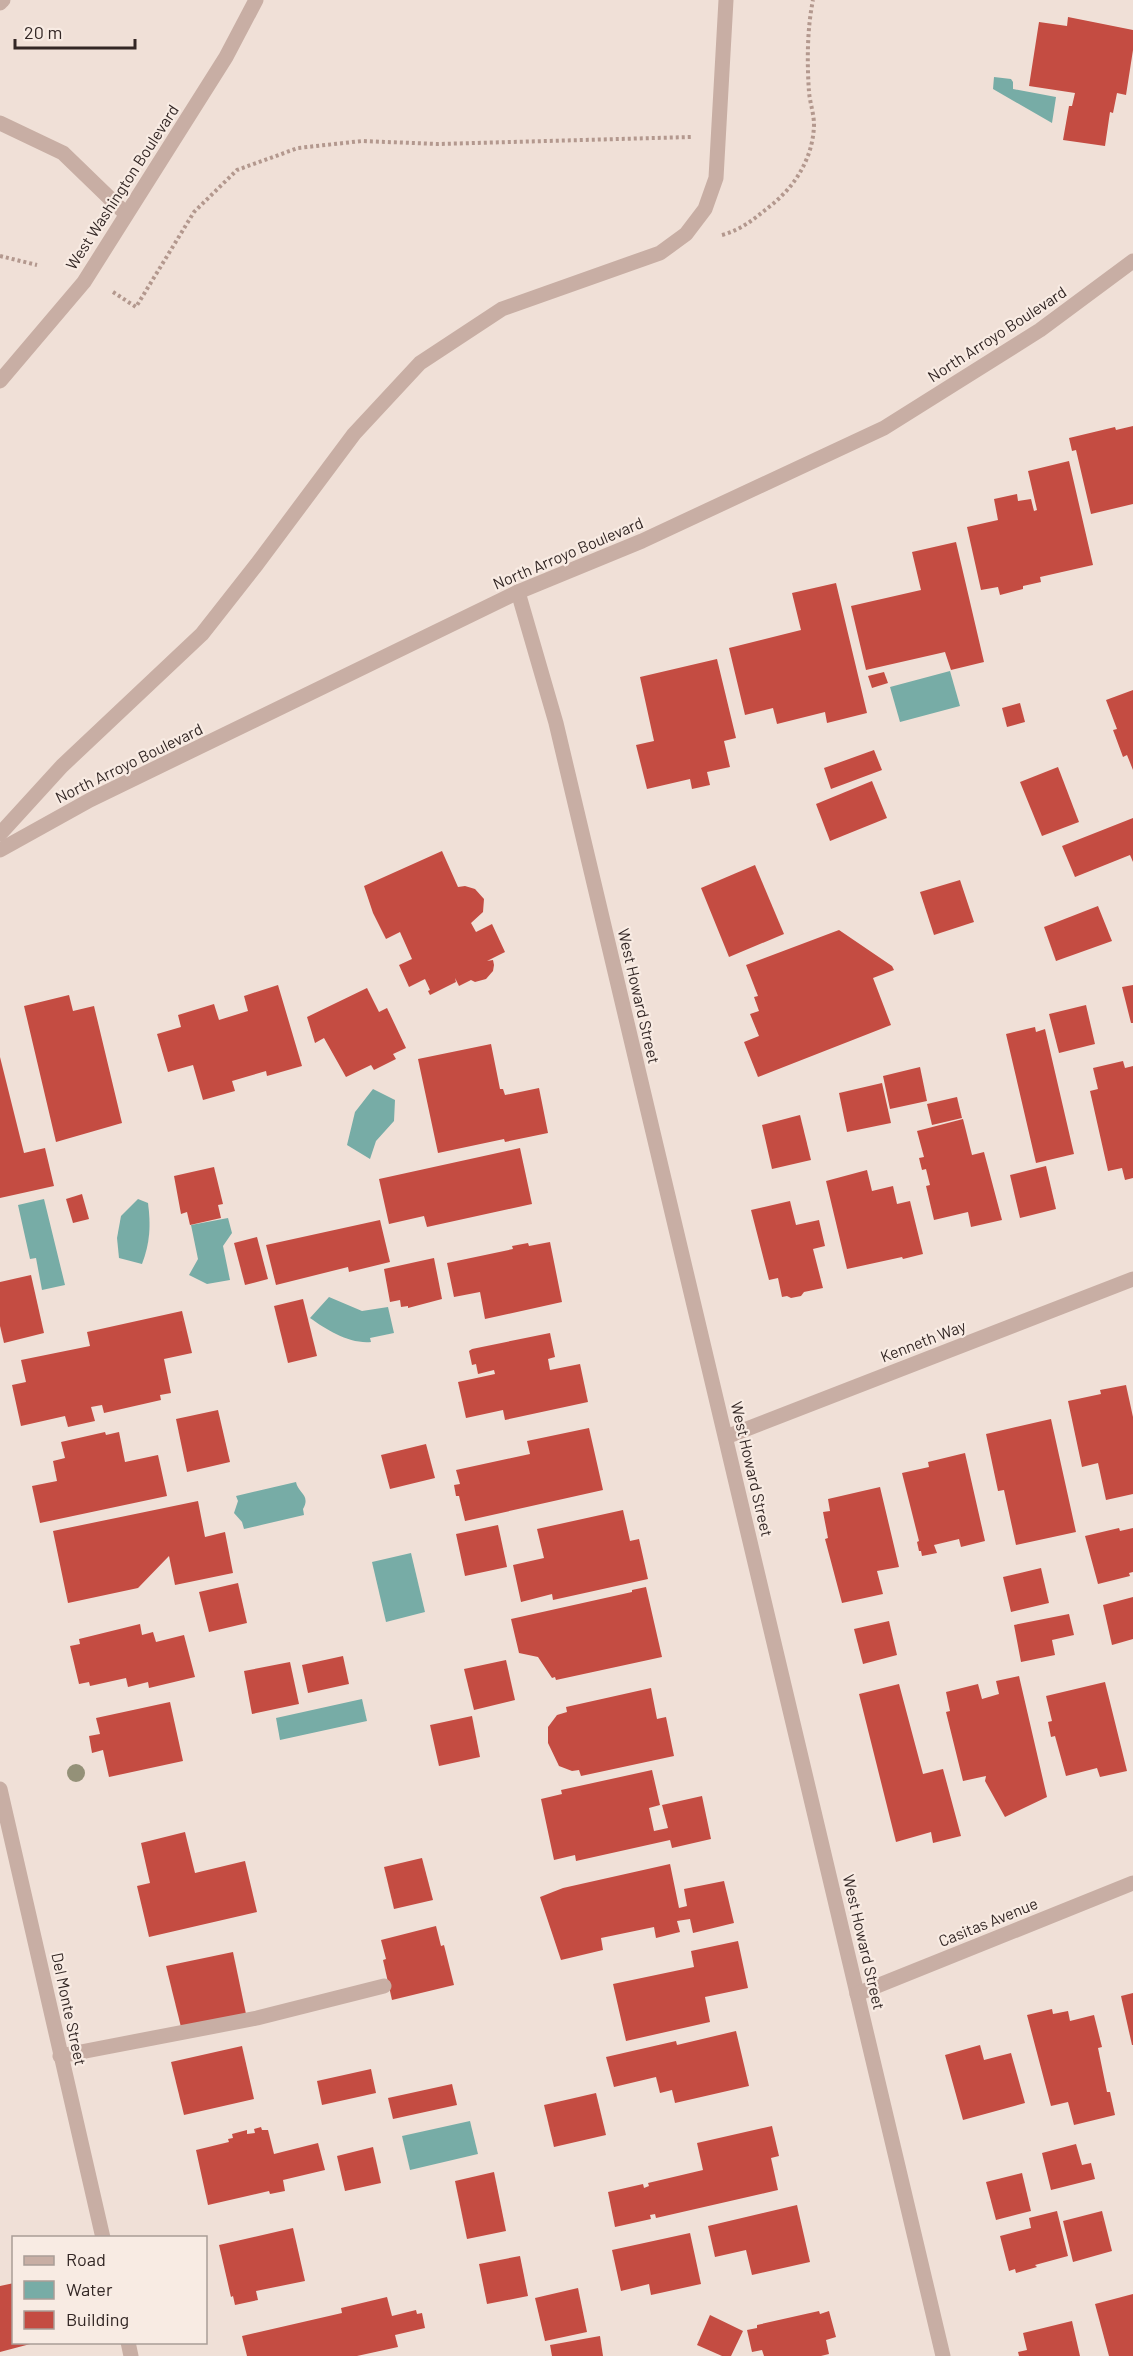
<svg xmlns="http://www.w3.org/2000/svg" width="1133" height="2356" font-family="Barlow,sans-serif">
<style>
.water{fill:#77aca6}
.building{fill:#c44c42}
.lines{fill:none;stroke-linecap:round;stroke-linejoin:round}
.path{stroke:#b3988e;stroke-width:4;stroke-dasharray:3 3;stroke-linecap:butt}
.service{stroke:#c8aea4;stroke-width:15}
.minor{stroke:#c8aea4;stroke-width:15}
.tertiary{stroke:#c8aea4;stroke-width:15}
.tree{fill:#949178}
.labels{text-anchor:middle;stroke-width:4.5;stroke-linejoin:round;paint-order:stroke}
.street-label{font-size:16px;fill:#332725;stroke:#f8ebe3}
</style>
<rect width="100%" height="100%" fill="#f0e0d7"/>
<g class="water">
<path d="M994 77 1011 79 1013 82V89L1056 97 1052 123 993 89Z"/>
<path d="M950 671 960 706 900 722 890 687Z"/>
<path d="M373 1089 395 1100 394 1121 376 1141 370 1159 347 1145 355 1112Z"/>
<path d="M44 1199 65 1285 42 1290 36 1258 30 1259 18 1205Z"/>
<path d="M138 1199 148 1203C151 1226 150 1243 142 1264L119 1258 117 1238 121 1216Z"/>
<path d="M228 1218 232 1233 223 1246 230 1280 207 1284 189 1275 198 1259 191 1225Z"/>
<path d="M329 1297 362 1311 388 1307 394 1333 370 1338 371 1342C349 1344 327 1330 310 1318Z"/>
<path d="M296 1482C298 1493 311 1495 303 1509L304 1515 244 1529 242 1522 234 1513 238 1501 236 1496Z"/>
<path d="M411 1553 425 1612 386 1622 372 1562Z"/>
<path d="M362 1699 367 1721 280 1740 276 1718Z"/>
<path d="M470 2121 478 2154 410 2170 402 2136Z"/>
</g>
<g class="building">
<path d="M1068 17 1133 30V50L1126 95 1117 93 1113 113 1110 112 1105 146 1063 140 1069 106H1072L1075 93 1029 86 1039 22 1067 26Z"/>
<path d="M1133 426V504L1091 514 1076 450 1072 451 1069 438 1115 427 1116 430Z"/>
<path d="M1069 461 1093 565 1040 577 1041 582 1023 586V589L1000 595 998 587 981 590 967 527 998 520 994 499 1017 494 1018 501 1031 499 1034 511 1037 510 1028 471Z"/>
<path d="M956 542 984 662 951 670 945 652 866 670 851 606 921 590 912 552Z"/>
<path d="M836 583 867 713 827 723 825 712 777 724 773 708 745 715 729 648 801 630 792 593Z"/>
<path d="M717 659 736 738 724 741 730 767 707 772 710 785 692 789 690 779 647 789 636 745 654 741 640 677Z"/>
<path d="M884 672 888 683 872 688 868 676Z"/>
<path d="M1133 690V770L1127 755 1123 757 1113 730 1117 729 1106 700Z"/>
<path d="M1020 703 1025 722 1007 727 1002 708Z"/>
<path d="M874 750 882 770 831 789 824 768Z"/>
<path d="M1058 767 1079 822 1042 836 1020 782Z"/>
<path d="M872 781 887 818 830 841 816 804Z"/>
<path d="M1133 818V862L1130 855 1075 877 1062 846Z"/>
<path d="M442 851 458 887 465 886 475 889 484 899 483 912 471 923 476 932 492 924 505 952 487 961 493 960 494 965 493 971 486 979 475 982 471 980 459 986 455 978 456 982 430 995 428 991 430 990 425 979 409 987 399 965 412 959 400 932 386 939 373 913 364 886Z"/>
<path d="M755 865 784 934 729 957 701 888Z"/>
<path d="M960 880 974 922 934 935 920 892Z"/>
<path d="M1098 906 1112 941 1056 961 1044 927Z"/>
<path d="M839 930 892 966 894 970 873 978 891 1025 758 1077 744 1042 759 1036 750 1014 759 1011 754 997 758 996 746 965Z"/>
<path d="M278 985 302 1066 267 1076 266 1071 232 1081 235 1091 203 1100 193 1065 168 1072 157 1034 181 1027 178 1015 214 1004 219 1020 248 1011 244 996Z"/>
<path d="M1133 985V1023H1131L1122 987Z"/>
<path d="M367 988 379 1012 387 1008 406 1048 393 1054 396 1059 374 1070 371 1065 346 1077 324 1038 315 1043 307 1017Z"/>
<path d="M69 995 73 1011 94 1006 122 1123 56 1142 24 1006Z"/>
<path d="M1086 1005 1095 1044 1059 1053 1049 1014Z"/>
<path d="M1035 1027 1036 1032 1045 1029 1074 1154 1036 1163 1006 1034Z"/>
<path d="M491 1044 500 1089H503L505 1095 539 1088 548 1133 505 1142 504 1139 438 1153 418 1059Z"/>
<path d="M0 1057 24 1153 45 1148 54 1186 0 1198Z"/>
<path d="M1123 1061 1125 1068 1133 1066V1178L1125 1180 1122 1168 1108 1171 1090 1091 1098 1089 1093 1068Z"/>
<path d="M920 1067 927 1101 890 1109 883 1076Z"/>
<path d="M882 1083 891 1123 847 1132 839 1093Z"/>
<path d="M957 1097 962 1118 932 1125 927 1104Z"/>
<path d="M800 1115 811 1160 772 1169 762 1125Z"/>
<path d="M963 1119 972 1155 984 1152 1002 1220 971 1227 968 1212 934 1220 926 1186 930 1185 926 1169 922 1170 919 1158 924 1157 917 1131Z"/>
<path d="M520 1148 532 1204 427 1227 424 1216 389 1224 379 1179Z"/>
<path d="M1046 1166 1056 1209 1020 1218 1010 1175Z"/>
<path d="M214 1167 223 1204 218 1205 221 1218 190 1225 187 1212 181 1214 174 1176Z"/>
<path d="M867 1170 872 1191 893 1186 897 1204 910 1201 923 1254 903 1259 902 1257 847 1269 826 1181Z"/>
<path d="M82 1194 89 1219 73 1223 66 1199Z"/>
<path d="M790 1201 796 1225 819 1220 825 1246 813 1249 823 1288 804 1292 801 1296 791 1298 787 1296 782 1297 778 1278 769 1280 751 1210Z"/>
<path d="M380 1220 390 1262 349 1272 348 1267 276 1285 266 1245Z"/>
<path d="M257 1237 268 1279 245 1285 234 1243Z"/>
<path d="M550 1242 562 1302 485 1319 480 1292 454 1297 447 1263 513 1249 512 1246 528 1243 529 1246Z"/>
<path d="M434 1258 442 1299 408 1308V1306L401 1307 400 1300 390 1302 384 1269Z"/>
<path d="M31 1275 44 1333 4 1343 0 1326V1282Z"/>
<path d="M303 1299 317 1356 288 1363 274 1306Z"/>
<path d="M182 1311 192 1353 164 1359 171 1393 160 1395 161 1400 104 1413 102 1405 91 1407 95 1421 68 1427 65 1416 21 1426 12 1385 26 1382 21 1360 90 1346 87 1332Z"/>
<path d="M550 1333 555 1357 548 1359 550 1370 580 1364 588 1402 505 1420 503 1410 466 1418 458 1382 495 1374 494 1370 478 1374 476 1364 472 1365 469 1351 472 1349Z"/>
<path d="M1126 1385 1133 1417V1494L1106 1500 1098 1463 1082 1467 1068 1401 1101 1394 1100 1390Z"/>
<path d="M218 1410 230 1462 187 1472 176 1419Z"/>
<path d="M1051 1419 1076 1532 1016 1545 1004 1490 998 1491 986 1434Z"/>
<path d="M589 1428 603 1490 465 1521 459 1496H456L454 1485 460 1484 456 1470 530 1454 527 1441Z"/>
<path d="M105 1432 106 1435 119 1432 125 1462 158 1455 167 1496 40 1523 32 1486 57 1481 53 1461 65 1458 61 1442Z"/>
<path d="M426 1444 435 1478 390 1489 381 1455Z"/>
<path d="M965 1453 985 1541 961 1547 959 1539 934 1545 937 1553 922 1556 921 1551H919L917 1542 919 1541 902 1473 929 1467 928 1462Z"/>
<path d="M880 1487 899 1567 877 1571 883 1594 842 1603 825 1539 828 1538 823 1512 830 1511 828 1499Z"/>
<path d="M198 1501 205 1537 225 1532 233 1573 175 1585 169 1556 138 1588 68 1603 53 1531Z"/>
<path d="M623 1510 630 1541 639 1539 648 1579 553 1600 552 1594 521 1602 513 1565 544 1558 537 1529Z"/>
<path d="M498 1525 507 1567 465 1576 456 1534Z"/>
<path d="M1119 1528 1120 1531 1133 1528V1572L1129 1573 1130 1576 1098 1584 1085 1536Z"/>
<path d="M1041 1568 1049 1603 1011 1612 1003 1577Z"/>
<path d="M238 1583 247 1623 209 1632 199 1592Z"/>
<path d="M646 1587 662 1657 556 1680 555 1677 552 1678 538 1657 519 1653 511 1619 632 1592V1590Z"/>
<path d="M1133 1597V1639L1112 1645 1103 1605Z"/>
<path d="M1069 1614 1074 1635 1052 1640 1055 1655 1021 1662 1014 1625Z"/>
<path d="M889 1621 897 1655 863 1664 854 1629Z"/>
<path d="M140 1624 142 1635 153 1632 156 1642 184 1635 195 1677 149 1688 148 1682 128 1687 126 1678 90 1686 89 1682 79 1684 70 1646 80 1644 79 1639Z"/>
<path d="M343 1656 349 1684 308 1693 302 1665Z"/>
<path d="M506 1660 515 1700 474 1710 464 1669Z"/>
<path d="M290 1662 299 1704 252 1714 244 1671Z"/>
<path d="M1019 1676 1047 1797 1005 1817 985 1781 986 1776 963 1781 946 1712 950 1711 946 1692 978 1684 982 1699 999 1694 996 1681Z"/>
<path d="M1105 1682 1127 1771 1100 1777 1097 1768 1066 1776 1055 1736 1051 1737 1048 1722 1052 1721 1046 1696Z"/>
<path d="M899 1684 923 1774 943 1769 961 1836 933 1843 931 1832 896 1842 859 1694Z"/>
<path d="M651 1688 657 1719 666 1717 674 1756 581 1776 579 1770 572 1771 559 1766 548 1743V1727L557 1715 567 1712 566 1707Z"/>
<path d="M170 1702 183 1761 109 1777 103 1750 92 1753 89 1736 100 1734 96 1718Z"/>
<path d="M472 1716 480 1757 439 1766 430 1725Z"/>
<path d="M652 1770 660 1805 649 1808 654 1831 668 1828 662 1805 702 1796 711 1839 672 1848 670 1840 576 1861 575 1855 554 1860 541 1799 562 1794 561 1790Z"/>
<path d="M185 1832 195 1873 245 1861 257 1912 149 1937 137 1886 150 1883 141 1843Z"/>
<path d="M422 1858 433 1900 394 1909 384 1867Z"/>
<path d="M670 1864 679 1908 687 1906 684 1889 724 1881 734 1923 693 1933 690 1919 677 1921 680 1932 656 1938 654 1927 601 1938 603 1950 561 1960 540 1897 563 1888Z"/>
<path d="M436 1926 441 1946 444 1945 454 1985 392 2000 383 1960 386 1959 381 1940Z"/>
<path d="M738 1941 748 1988 705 1997 710 2022 626 2041 613 1984 694 1967 691 1951Z"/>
<path d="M233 1952 246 2014 181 2027 166 1966Z"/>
<path d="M1133 1993V2045H1132L1121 1996Z"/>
<path d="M1052 2009 1053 2014 1068 2011 1070 2021 1094 2015 1102 2047 1098 2048 1107 2092H1110L1115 2115 1074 2125 1068 2102 1051 2106 1027 2015Z"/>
<path d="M736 2031 749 2086 675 2103 672 2090 660 2093 656 2077 614 2087 606 2057 676 2041 677 2045Z"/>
<path d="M980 2045 984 2060 1011 2053 1025 2103 963 2120 945 2055Z"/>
<path d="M242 2046 254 2099 184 2115 171 2062Z"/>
<path d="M371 2069 376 2093 322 2105 317 2081Z"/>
<path d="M452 2084 457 2105 393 2119 388 2098Z"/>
<path d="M596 2093 606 2135 554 2147 544 2105Z"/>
<path d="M772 2126 779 2156 771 2158 778 2190 656 2218 655 2214 650 2215 651 2219 615 2227 608 2192 643 2184 644 2188 649 2186 648 2183 703 2170 697 2143Z"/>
<path d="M261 2127 262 2130H268L274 2154 318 2143 325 2170 283 2180 285 2191 270 2194 269 2191 208 2205 196 2150 229 2142 228 2139 233 2138 232 2134 247 2130V2134L255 2133 254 2129Z"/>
<path d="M1076 2144 1082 2165 1091 2163 1095 2179 1051 2190 1042 2153Z"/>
<path d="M373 2147 381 2183 345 2191 337 2156Z"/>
<path d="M494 2172 506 2231 467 2239 455 2181Z"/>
<path d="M1022 2173 1031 2211 996 2220 986 2182Z"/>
<path d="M797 2205 810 2262 752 2275 746 2250 715 2257 708 2226Z"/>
<path d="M1057 2211 1068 2256 1035 2265 1037 2267 1016 2273 1015 2269 1009 2271 1000 2236 1031 2228 1029 2218Z"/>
<path d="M1102 2211 1112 2251 1073 2262 1063 2221Z"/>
<path d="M293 2228 305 2281 256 2291 258 2300 235 2305 233 2296 231 2297 219 2245Z"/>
<path d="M690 2233 701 2284 651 2295 649 2284 621 2291 612 2250Z"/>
<path d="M520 2256 528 2296 487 2304 479 2264Z"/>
<path d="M14 2283V2342L34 2343 0 2352V2286Z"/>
<path d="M578 2288 587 2332 545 2341 535 2298Z"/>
<path d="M1133 2294V2356H1109L1095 2304Z"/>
<path d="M387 2297 392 2316 416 2310 417 2314 422 2313 425 2328 395 2335 398 2347 357 2356H247L242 2336 342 2313 341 2308Z"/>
<path d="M819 2311 820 2314 829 2311 836 2337 826 2340 829 2354 821 2356H764L762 2350 752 2352 747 2330 757 2328V2325Z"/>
<path d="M710 2315 743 2331 731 2356H722L697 2345Z"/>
<path d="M1072 2321 1080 2356H1019L1018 2352 1027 2350 1023 2333Z"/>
<path d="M600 2336 603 2356H552L550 2345Z"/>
</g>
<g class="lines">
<g class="path">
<path d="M722 235C741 230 754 219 769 207 795 187 813 158 814 125 814 114 810 103 809 92 807 63 807 29 813 0"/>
<path d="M0 256 37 265"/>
<path d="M113 292 136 307 194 212 237 170 298 148 362 141 438 144 691 137"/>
</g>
<g class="service">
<path d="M0 834 62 766 202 634 257 564 354 434 420 363 502 309 660 253 686 234 705 209 716 178 726 0"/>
<path d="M60 2056 257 2018 384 1986"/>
</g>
<g class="minor">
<path d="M0 3 3 0"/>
<path d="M518 592 556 723 943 2356"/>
<path d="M726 1437 1133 1279"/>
<path d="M0 1789 103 2238"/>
<path d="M857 1994 1133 1883"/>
<path d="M128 2342 131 2356"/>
</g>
<g class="tertiary">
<path d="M0 123 63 153 126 214"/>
<path d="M0 381 84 282 226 57 256 0"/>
<path d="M0 850 90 800 518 592 642 541 884 428 1040 330 1133 261"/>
</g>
</g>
<circle class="tree" cx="76" cy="1773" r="9"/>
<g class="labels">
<g class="street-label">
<text transform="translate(122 187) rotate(-57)" y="6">West Washington Boulevard</text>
<text transform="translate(997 334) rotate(-33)" y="6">North Arroyo Boulevard</text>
<text transform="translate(568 553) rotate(-23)" y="6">North Arroyo Boulevard</text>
<text transform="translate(129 763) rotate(-26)" y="6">North Arroyo Boulevard</text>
<text transform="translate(639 996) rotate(77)" y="6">West Howard Street</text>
<text transform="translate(923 1341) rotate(-21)" y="6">Kenneth Way</text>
<text transform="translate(752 1469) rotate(77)" y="6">West Howard Street</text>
<text transform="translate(988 1922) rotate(-22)" y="6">Casitas Avenue</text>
<text transform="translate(864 1942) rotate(77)" y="6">West Howard Street</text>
<text transform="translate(69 2009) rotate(78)" y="6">Del Monte Street</text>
</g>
</g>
<rect x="12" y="2236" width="195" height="108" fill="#f8ebe3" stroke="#a99d97" stroke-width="1.5"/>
<rect x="24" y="2256" width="30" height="9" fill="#c8aea4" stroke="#a99d97" stroke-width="1.5"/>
<text x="66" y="2266" font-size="18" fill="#332725">Road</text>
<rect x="24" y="2281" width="30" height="18" fill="#77aca6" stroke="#a99d97" stroke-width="1.5"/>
<text x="66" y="2296" font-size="18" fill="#332725">Water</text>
<rect x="24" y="2311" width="30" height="18" fill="#c44c42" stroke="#a99d97" stroke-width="1.5"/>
<text x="66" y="2326" font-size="18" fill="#332725">Building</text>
<path d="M15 39v9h120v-9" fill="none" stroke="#332725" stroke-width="3"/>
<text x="24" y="39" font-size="18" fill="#332725" stroke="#f8ebe3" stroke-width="4.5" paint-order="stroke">20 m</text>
</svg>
